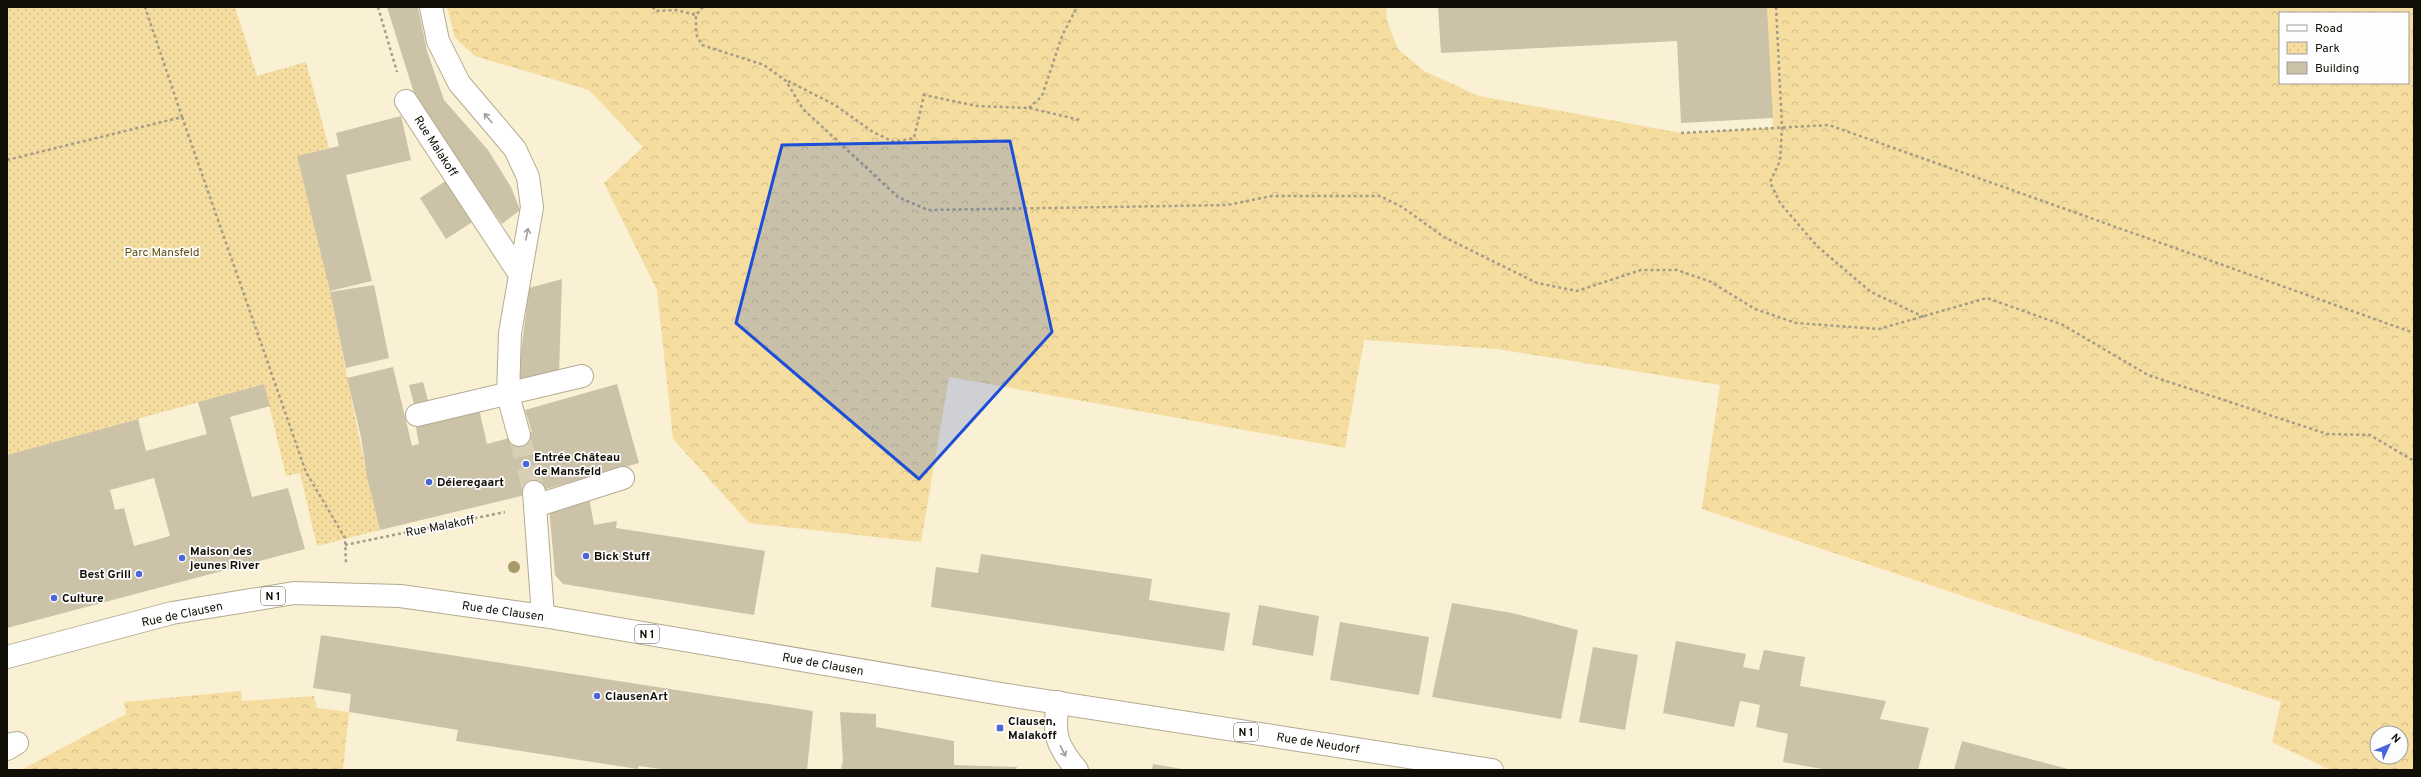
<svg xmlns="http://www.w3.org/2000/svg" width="2421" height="777" font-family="Overpass,sans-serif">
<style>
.grass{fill:#f4dd9f}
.forest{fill:url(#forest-crowns);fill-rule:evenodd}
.park{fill:url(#park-dots)}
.building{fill:#ccc2a8;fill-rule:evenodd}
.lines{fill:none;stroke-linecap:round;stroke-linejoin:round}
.minor-tunnel{stroke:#d7ceb5;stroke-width:22;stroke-dasharray:22 11;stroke-linecap:butt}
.minor-casing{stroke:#b3aa90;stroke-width:24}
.major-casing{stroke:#b3aa90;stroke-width:24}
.path{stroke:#a49c87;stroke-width:2.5;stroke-dasharray:3 3;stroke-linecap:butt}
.minor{stroke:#fff;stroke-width:22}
.major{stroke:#fff;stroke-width:22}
.tree{fill:#a89969}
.oneway{stroke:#a09f9b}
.marked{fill:#1d4ed8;fill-opacity:0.2;stroke:#1d4ed8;stroke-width:3;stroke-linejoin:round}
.poi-dot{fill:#4c65da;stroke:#fdfdfd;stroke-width:1.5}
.labels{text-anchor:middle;stroke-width:3.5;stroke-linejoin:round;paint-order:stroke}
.shield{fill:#fdfdfd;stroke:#58564f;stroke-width:1}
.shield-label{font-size:11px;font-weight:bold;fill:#110e05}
.street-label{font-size:12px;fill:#110e05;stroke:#fdfdfd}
.park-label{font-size:12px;fill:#655112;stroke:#fdfdfd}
.poi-label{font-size:12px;font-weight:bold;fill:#110e05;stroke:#fdfdfd;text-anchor:start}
</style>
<defs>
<pattern id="forest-crowns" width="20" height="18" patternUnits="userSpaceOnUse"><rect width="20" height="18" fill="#f4dd9f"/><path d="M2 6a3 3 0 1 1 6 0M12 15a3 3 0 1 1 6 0" fill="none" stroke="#d0bc87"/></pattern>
<pattern id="park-dots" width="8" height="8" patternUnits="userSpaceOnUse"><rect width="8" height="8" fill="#f4dd9f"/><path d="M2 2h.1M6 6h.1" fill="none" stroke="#d0bc87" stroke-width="1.8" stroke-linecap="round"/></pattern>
</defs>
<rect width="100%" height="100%" fill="#faf0d4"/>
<path class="grass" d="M1767 7H1776L1782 127 1773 128Z"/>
<g class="forest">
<path d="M447 7H1386L1387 21 1398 49 1424 71 1479 96 1681 133 1782 127 1776 7H2414V770H2330L2272 742 2281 702 1702 509 1720 385 1497 349 1364 340 1345 448 949 377 921 542 749 523 673 439 657 290 604 183 643 147 589 90 475 56 455 38ZM2280 13H2408V83H2280ZM2377 733H2401V757H2377Z"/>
<path d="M241 691 242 701 314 696 317 708 349 712 343 770H21L126 714 124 702Z"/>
</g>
<path class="park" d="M7 7H235L257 76 306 62 329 148 297 156C308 201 320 246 330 292 347 371 360 451 380 530L317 546 300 473 286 476 264 384 7 455Z"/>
<g class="building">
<path d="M387 7H418L427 51 444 100 488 150 511 187 520 210 502 224 419 109Z"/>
<path d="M1438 7H1767L1773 118 1681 123 1677 41 1441 53Z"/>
<path d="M401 116 411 160 346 175 372 281 330 291 297 156 339 146 336 133Z"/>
<path d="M447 180 474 221 446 239 420 198Z"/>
<path d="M562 279 559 374 517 385 529 288Z"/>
<path d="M374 285 389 358 346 368 330 292Z"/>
<path d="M393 367 412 446 419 444 415 422 479 409 487 444 532 432 525 410 617 384 639 463 521 496 380 530 367 477 361 437 347 378Z"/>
<path d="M423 382 429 404 415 408 409 385Z"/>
<path d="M264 384 270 406 230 417 252 497 288 488 305 549 7 628V455L138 419 146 451 207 434 198 402ZM154 478 170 536 134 546 124 508 115 510 110 490Z"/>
<path d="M589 497 594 525 617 521 616 528 765 551 754 615 563 584 555 575 549 507Z"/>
<path d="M981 554 1152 579 1149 600 1230 613 1224 651 931 607 936 567 978 573Z"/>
<path d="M1452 603 1512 613 1578 630 1561 719 1432 697Z"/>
<path d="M1259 605 1319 616 1313 656 1252 645Z"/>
<path d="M1340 622 1429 637 1419 695 1330 680Z"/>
<path d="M321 635 813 711 807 770H668L639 766 638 769 456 741 458 730 349 712 351 694 313 688Z"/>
<path d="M1676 641 1746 654 1743 667 1759 670 1764 650 1805 657 1800 686 1886 701 1880 719 1929 728 1918 770H1828L1783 762 1788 734 1756 727 1760 705 1751 703 1740 701 1734 727 1663 713Z"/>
<path d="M1593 647 1638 655 1625 730 1579 722Z"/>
<path d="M840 712 876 714V727L954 741V765L1017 767 1016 770H841L843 760Z"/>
<path d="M1962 741 2068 769 2067 770H1954Z"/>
<path d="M1153 764 1182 769V770H1152Z"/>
</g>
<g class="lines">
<path class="minor-tunnel" d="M519 435 534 492"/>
<defs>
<g id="minor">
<path d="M431 7 438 41 459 83 515 149 528 177 532 207 510 333 508 395 519 435"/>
<path d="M406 101 519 273"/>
<path d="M417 415 582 376"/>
<path d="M534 492 543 616"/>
<path d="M535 506 623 478"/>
<path d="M1058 702C1053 734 1056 745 1077 770"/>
<path d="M7 745 17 743 7 749"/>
</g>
<path id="major" d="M7 657 172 613 294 593 400 596 543 616 1001 694 1492 770"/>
</defs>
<use href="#minor" class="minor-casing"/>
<use href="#major" class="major-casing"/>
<g class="path">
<path d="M378 7 397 72"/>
<path d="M653 7 655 11 676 10 696 15"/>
<path d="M703 7 696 15V34L702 45 764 65 786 81 803 109 898 197 928 210 1227 205 1272 196H1380L1402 207 1444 237 1537 283 1577 291 1641 270H1677L1711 282 1755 309 1796 323 1879 329 1987 298 2063 325 2148 375 2327 434 2370 435 2414 461"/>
<path d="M1776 7 1782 127 1780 161 1770 182 1780 203 1817 246 1871 292 1924 317"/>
<path d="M788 81 835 105 873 132 894 142 914 138 924 95 977 106 1029 108 1080 120"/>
<path d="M1029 108 1042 96 1062 36 1077 7"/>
<path d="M182 117 306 472 345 538 346 563"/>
<path d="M1681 133 1829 125 2414 333"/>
<path d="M7 160 182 117 145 7"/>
<path d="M345 545 505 512"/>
</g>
<use href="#minor" class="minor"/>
<use href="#major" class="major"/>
</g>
<circle class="tree" cx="514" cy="567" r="6"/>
<defs><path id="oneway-shaft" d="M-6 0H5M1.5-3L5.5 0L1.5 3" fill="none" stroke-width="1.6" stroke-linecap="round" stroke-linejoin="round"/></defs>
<g class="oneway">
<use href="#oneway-shaft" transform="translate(488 118) rotate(-130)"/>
<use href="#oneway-shaft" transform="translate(527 234) rotate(-79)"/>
<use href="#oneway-shaft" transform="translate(1063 751) rotate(63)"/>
</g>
<path class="marked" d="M1010 141 1052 332 919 479 736 323 782 145Z"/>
<g class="poi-dot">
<circle cx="526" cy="464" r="4"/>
<circle cx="429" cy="482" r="4"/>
<circle cx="586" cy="556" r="4"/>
<circle cx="182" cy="558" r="4"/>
<circle cx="139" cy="574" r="4"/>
<circle cx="54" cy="598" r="4"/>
<circle cx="597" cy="696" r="4"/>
<rect x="996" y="724" width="8" height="8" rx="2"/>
</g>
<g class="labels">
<g class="shield">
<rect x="261" y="587" width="24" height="18" rx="3"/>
<rect x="635" y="625" width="24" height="18" rx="3"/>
<rect x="1234" y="723" width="24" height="18" rx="3"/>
</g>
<g class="shield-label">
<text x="273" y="600">N 1</text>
<text x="647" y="638">N 1</text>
<text x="1246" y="736">N 1</text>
</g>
<g class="street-label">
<text transform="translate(436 146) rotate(57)" y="4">Rue Malakoff</text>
<text transform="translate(440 526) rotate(-11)" y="4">Rue Malakoff</text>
<text transform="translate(503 611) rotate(8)" y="4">Rue de Clausen</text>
<text transform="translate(182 614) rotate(-12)" y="4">Rue de Clausen</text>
<text transform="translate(823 664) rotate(10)" y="4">Rue de Clausen</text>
<text transform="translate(1318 743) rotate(9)" y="4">Rue de Neudorf</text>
</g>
<g class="park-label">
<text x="162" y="256">Parc Mansfeld</text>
</g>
<g class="poi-label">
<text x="534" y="461">Entrée Château<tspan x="534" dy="14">de Mansfeld</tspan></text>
<text x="437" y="486">Déieregaart</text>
<text x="190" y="555">Maison des<tspan x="190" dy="14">jeunes River</tspan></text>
<text x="594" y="560">Bick Stuff</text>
<text x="131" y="578" text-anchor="end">Best Grill</text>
<text x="62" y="602">Culture</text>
<text x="605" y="700">ClausenArt</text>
<text x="1008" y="725">Clausen,<tspan x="1008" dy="14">Malakoff</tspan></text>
</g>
</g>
<rect width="2421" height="777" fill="none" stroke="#110e05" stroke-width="16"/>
<rect x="2279" y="12" width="130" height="72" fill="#fdfdfd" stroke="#9f9d9a"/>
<rect x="2287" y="25" width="20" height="6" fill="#ffffff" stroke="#9f9d9a"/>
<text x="2315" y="32" font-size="12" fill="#110e05">Road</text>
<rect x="2287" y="42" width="20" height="12" fill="url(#park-dots)" stroke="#9f9d9a"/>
<text x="2315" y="52" font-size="12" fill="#110e05">Park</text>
<rect x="2287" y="62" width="20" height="12" fill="#ccc2a8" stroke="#9f9d9a"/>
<text x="2315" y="72" font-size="12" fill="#110e05">Building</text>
<g transform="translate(2389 745) rotate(46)"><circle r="19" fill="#fdfdfd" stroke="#9f9d9a"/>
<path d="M0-3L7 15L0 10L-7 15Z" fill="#4c65da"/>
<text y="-6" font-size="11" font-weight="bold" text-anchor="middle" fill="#110e05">N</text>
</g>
</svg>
